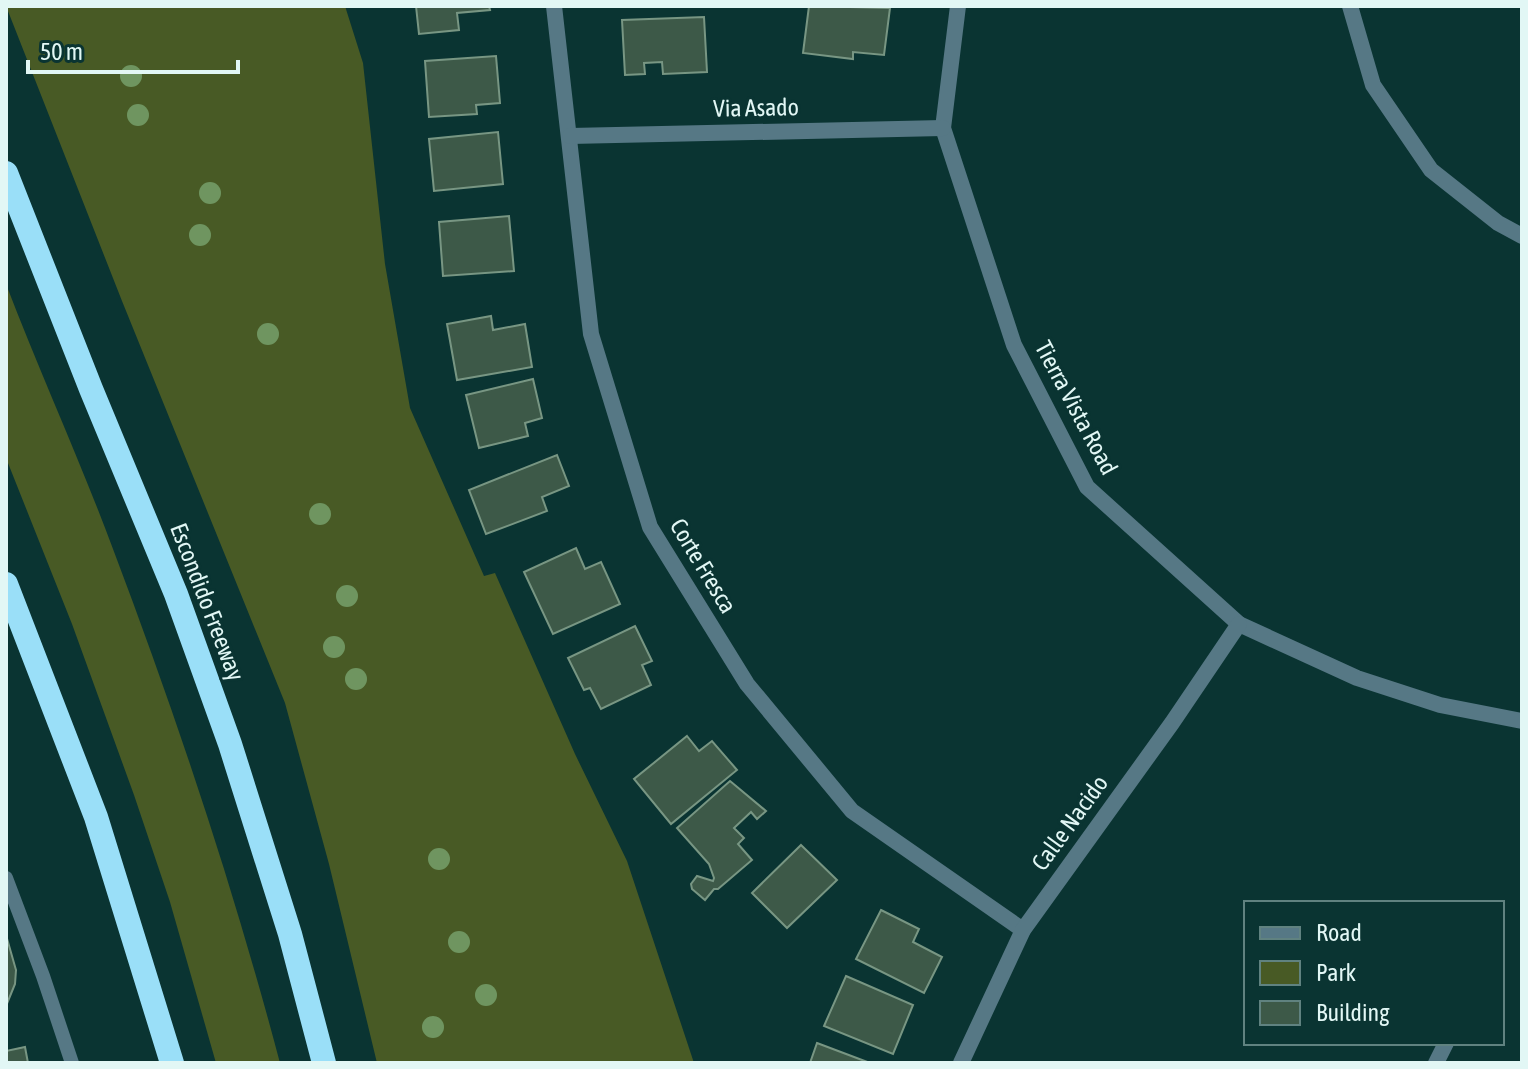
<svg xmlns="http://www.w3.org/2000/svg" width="1528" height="1069" font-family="'Asap Condensed',sans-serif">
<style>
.green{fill:#485a25}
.building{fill:#3d5948;stroke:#789683;stroke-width:2}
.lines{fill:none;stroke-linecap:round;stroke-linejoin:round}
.lane{stroke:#567885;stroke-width:14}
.street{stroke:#567885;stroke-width:16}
.highway{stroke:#9adff8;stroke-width:24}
.tree{fill:#6f9560}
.labels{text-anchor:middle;stroke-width:6;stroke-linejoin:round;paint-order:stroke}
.street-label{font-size:24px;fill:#e2f7f5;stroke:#0a3432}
</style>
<rect width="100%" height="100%" fill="#0a3432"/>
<g class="green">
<path d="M6 6H345L363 63 385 264 410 408 484 576 495 573 575 754 627 861 694 1063H377L329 864 285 703 122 301Z"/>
<path d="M6 284C40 373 80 460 113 549 177 718 234 889 280 1063H216L170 902 134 795 72 624 6 458Z"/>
</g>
<g class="building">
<path d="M416 6H489L490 10 457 13 459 30 419 34Z"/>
<path d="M809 6 890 8 884 55 853 52V59L803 53Z"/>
<path d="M704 17 707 72 663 74 662 62 644 63 645 74 625 75 622 20Z"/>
<path d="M496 56 500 103 476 105 477 114 429 117 425 61Z"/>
<path d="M498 132 503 184 434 191 429 139Z"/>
<path d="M509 216 514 271 443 276 439 222Z"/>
<path d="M491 316 493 330 525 324 532 367 457 380 447 324Z"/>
<path d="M533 379 542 418 525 423 528 436 479 448 466 395Z"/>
<path d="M557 455 569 486 542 497 547 511 486 534 469 490Z"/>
<path d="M576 548 585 569 601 562 620 604 553 634 524 572Z"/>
<path d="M635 626 652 661 642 665 651 685 601 709 590 688 584 690 568 658Z"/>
<path d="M687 736 699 751 712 741 737 770 671 824 634 779Z"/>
<path d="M730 781 766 811 757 819 751 812 734 828 744 838 738 844 752 860 718 889H714L705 900 692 889 691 884 697 876 713 881 714 878 709 864 677 828Z"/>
<path d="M801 845 837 880 787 928 752 893Z"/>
<path d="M881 910 919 929 913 942 942 957 924 993 856 959Z"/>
<path d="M6 935 16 970 15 984 6 1006Z"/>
<path d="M846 976 913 1005 893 1054 824 1026Z"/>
<path d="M817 1043 870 1063H810Z"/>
<path d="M25 1047 28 1063H6V1051Z"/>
</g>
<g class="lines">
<path class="lane" d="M6 878 43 976 72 1063"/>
<g class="street">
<path d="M554 6 591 334 650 527 747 684 852 811 1023 930"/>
<path d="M958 6 943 128 1014 345 1087 487 1239 624 1357 678 1440 705 1522 721"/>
<path d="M1350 6 1373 85 1431 170 1498 223 1522 236"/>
<path d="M570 136 943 128"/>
<path d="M961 1063 1023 930 1172 723 1239 624"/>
<path d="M1436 1063 1446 1043"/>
</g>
<g class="highway">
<path d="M6 173 91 389 176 594 230 744 290 934 324 1063"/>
<path d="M6 584 96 817 172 1063"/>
</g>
</g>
<g class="tree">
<circle cx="131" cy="76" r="11"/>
<circle cx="138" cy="115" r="11"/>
<circle cx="210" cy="193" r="11"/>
<circle cx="200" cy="235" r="11"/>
<circle cx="268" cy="334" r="11"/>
<circle cx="320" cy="514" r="11"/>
<circle cx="347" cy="596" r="11"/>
<circle cx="334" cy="647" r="11"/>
<circle cx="356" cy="679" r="11"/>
<circle cx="439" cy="859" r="11"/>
<circle cx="459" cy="942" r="11"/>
<circle cx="486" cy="995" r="11"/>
<circle cx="433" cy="1027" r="11"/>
</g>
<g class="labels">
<g class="street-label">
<text transform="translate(756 108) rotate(-1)" y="8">Via Asado</text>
<text transform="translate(1076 408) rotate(62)" y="8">Tierra Vista Road</text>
<text transform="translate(703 566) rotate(59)" y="8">Corte Fresca</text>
<text transform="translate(207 602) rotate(69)" y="8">Escondido Freeway</text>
<text transform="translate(1070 823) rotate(-54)" y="8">Calle Nacido</text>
</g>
</g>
<rect width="1528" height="1069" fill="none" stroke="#e2f7f5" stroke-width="16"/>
<rect x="1244" y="901" width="260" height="144" fill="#0a3432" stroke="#608280" stroke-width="2"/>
<rect x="1260" y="927" width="40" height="12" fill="#567885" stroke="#608280" stroke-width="2"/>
<text x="1316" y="941" font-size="24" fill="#e2f7f5">Road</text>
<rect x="1260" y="961" width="40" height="24" fill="#485a25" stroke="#608280" stroke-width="2"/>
<text x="1316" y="981" font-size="24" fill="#e2f7f5">Park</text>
<rect x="1260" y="1001" width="40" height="24" fill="#3d5948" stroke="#608280" stroke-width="2"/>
<text x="1316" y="1021" font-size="24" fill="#e2f7f5">Building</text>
<path d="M28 60v12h210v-12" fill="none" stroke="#e2f7f5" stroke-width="4"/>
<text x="40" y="60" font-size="24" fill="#e2f7f5" stroke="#0a3432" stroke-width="6" paint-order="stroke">50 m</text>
</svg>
